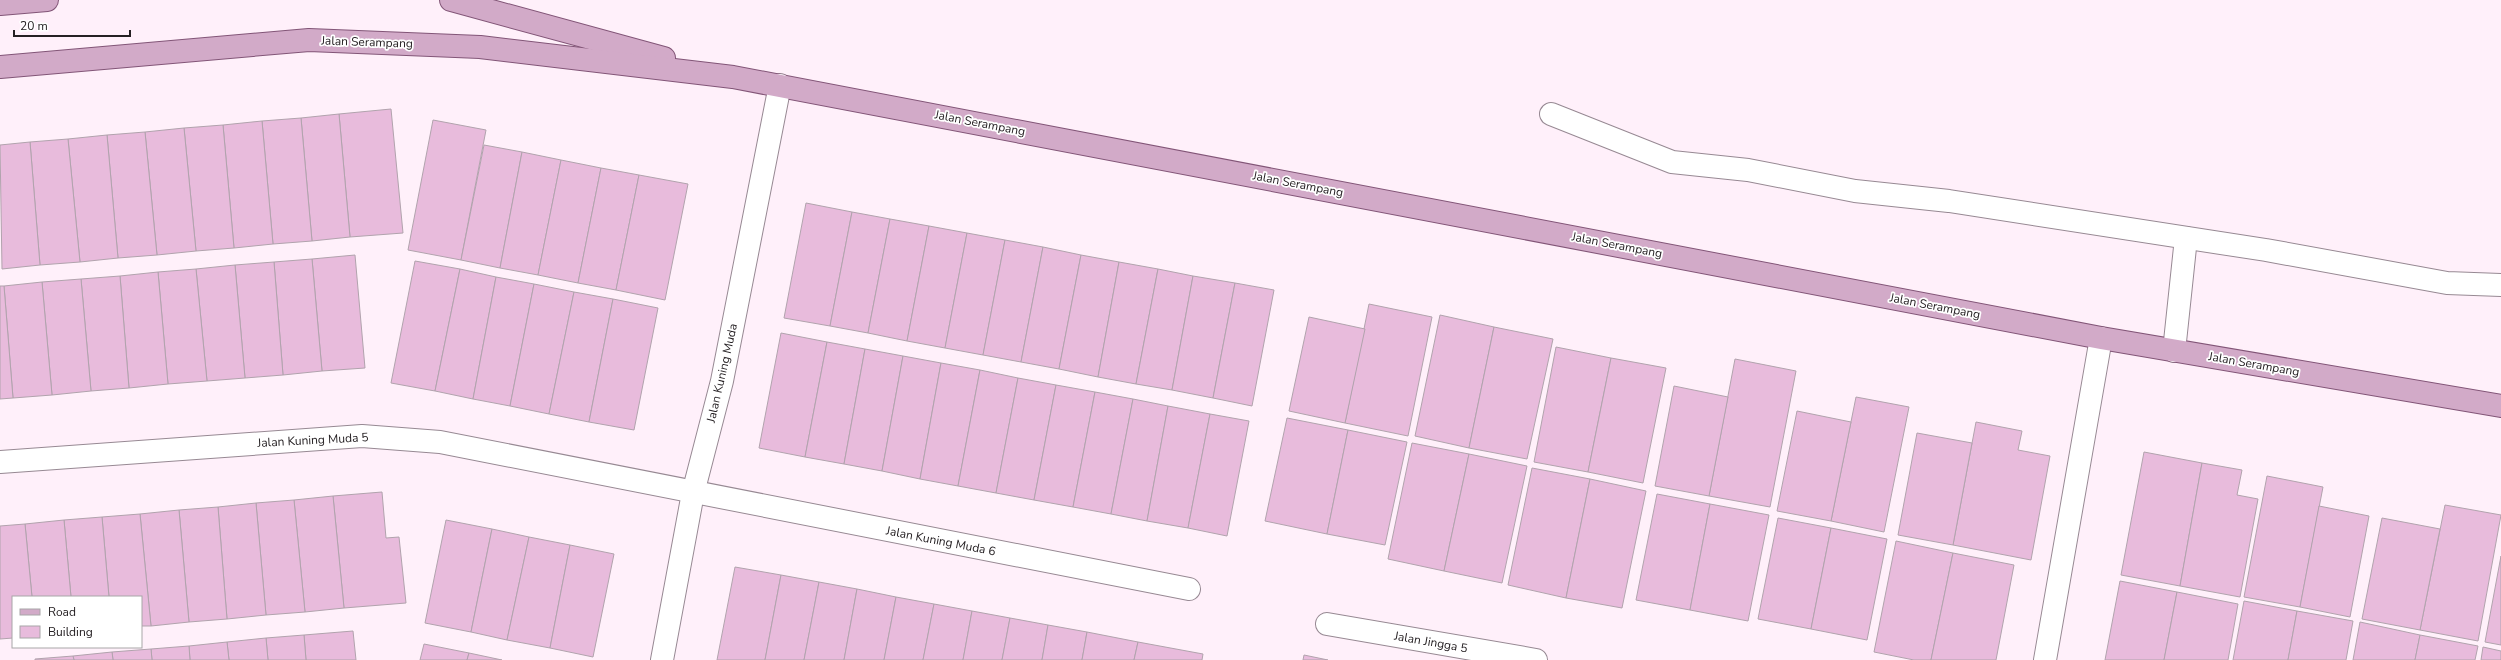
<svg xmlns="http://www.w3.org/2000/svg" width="2501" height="660" font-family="'Nunito Sans',sans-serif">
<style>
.building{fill:#e8bbdc;stroke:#b1a3ad}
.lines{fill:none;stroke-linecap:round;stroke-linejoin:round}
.minor-casing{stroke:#978993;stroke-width:24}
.major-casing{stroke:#825577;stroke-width:24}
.minor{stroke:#fff;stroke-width:22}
.major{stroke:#d2aac8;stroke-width:22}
.labels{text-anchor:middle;stroke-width:3.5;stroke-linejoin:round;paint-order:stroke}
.street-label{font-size:12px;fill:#252023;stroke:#fff}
</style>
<rect width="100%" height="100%" fill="#fff0fa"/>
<g class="building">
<path d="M391 109 403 233 350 237 339 114Z"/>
<path d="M339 114 350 237 312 241 301 118Z"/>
<path d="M301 118 312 241 273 244 262 121Z"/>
<path d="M433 120 486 130 461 260 408 250Z"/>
<path d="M262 121 273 244 234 248 223 125Z"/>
<path d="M223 125 234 248 196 251 184 128Z"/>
<path d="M184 128 196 251 157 255 145 132Z"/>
<path d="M145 132 157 255 118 258 107 135Z"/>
<path d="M107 135 118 258 80 262 68 139Z"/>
<path d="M68 139 80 262 40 265 30 142Z"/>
<path d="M30 142 40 265 2 269 0 145Z"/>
<path d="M484 145 522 152 500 268 461 260Z"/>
<path d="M522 152 561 160 538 275 500 268Z"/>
<path d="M561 160 601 168 578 283 538 275Z"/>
<path d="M601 168 639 175 616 290 578 283Z"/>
<path d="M639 175 688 184 665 300 616 290Z"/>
<path d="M806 203 852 212 830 326 784 318Z"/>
<path d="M852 212 890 219 868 333 830 326Z"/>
<path d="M890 219 929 226 907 341 868 333Z"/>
<path d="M929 226 967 233 945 348 907 341Z"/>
<path d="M967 233 1005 240 983 355 945 348Z"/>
<path d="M1005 240 1043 247 1021 362 983 355Z"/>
<path d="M1043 247 1081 255 1059 369 1021 362Z"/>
<path d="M355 255 365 368 322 371 312 259Z"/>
<path d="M1081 255 1119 262 1098 377 1059 369Z"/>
<path d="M312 259 322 371 283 375 274 262Z"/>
<path d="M415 261 460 269 435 391 391 383Z"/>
<path d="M274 262 283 375 245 378 235 265Z"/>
<path d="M1119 262 1158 269 1136 384 1098 377Z"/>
<path d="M235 265 245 378 207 381 196 269Z"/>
<path d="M196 269 207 381 168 384 158 272Z"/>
<path d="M460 269 496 277 473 399 435 391Z"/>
<path d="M1158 269 1193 276 1172 390 1136 384Z"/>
<path d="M158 272 168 384 129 388 120 276Z"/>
<path d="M120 276 129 388 91 391 81 279Z"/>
<path d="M1193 276 1235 283 1213 398 1172 390Z"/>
<path d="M496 277 534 284 510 406 473 399Z"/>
<path d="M81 279 91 391 52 395 42 282Z"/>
<path d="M42 282 52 395 13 398 4 286Z"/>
<path d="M1235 283 1274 290 1252 406 1213 398Z"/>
<path d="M534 284 574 292 549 414 510 406Z"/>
<path d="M0 286H4L13 398 0 399Z"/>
<path d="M574 292 613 299 589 422 549 414Z"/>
<path d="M613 299 658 308 634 430 589 422Z"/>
<path d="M1369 304 1432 317 1408 436 1345 423Z"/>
<path d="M1440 315 1494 327 1469 448 1415 436Z"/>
<path d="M1309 317 1365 329 1345 423 1289 411Z"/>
<path d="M1494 327 1553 339 1527 459 1469 448Z"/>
<path d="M781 333 827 342 805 457 759 448Z"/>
<path d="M827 342 865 349 844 464 805 457Z"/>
<path d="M1556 347 1611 358 1588 472 1534 462Z"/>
<path d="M865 349 903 356 882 471 844 464Z"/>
<path d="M903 356 941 363 920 479 882 471Z"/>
<path d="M1611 358 1666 368 1643 483 1588 472Z"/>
<path d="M1735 359 1796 371 1770 507 1709 496Z"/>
<path d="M941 363 980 370 958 486 920 479Z"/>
<path d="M980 370 1018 378 996 493 958 486Z"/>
<path d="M1018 378 1056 385 1034 500 996 493Z"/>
<path d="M1056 385 1095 392 1073 507 1034 500Z"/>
<path d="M1674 386 1728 397 1709 496 1655 486Z"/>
<path d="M1095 392 1133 399 1111 514 1073 507Z"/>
<path d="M1856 397 1909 407 1884 532 1831 521Z"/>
<path d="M1133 399 1168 406 1147 521 1111 514Z"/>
<path d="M1168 406 1210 414 1188 528 1147 521Z"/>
<path d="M1797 411 1851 422 1831 521 1777 511Z"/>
<path d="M1210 414 1249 421 1227 536 1188 528Z"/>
<path d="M1287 418 1348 430 1327 534 1265 521Z"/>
<path d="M1976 422 2022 431 2018 450 2050 456 2031 560 1953 545Z"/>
<path d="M1348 430 1407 442 1385 545 1327 534Z"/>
<path d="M1917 433 1972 443 1953 545 1898 535Z"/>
<path d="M1412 443 1469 454 1444 571 1388 559Z"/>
<path d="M2144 452 2202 463 2180 586 2121 575Z"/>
<path d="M1469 454 1527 466 1502 583 1444 571Z"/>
<path d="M2202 463 2242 470 2237 495 2258 499 2240 597 2180 586Z"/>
<path d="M1532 468 1590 479 1566 598 1508 585Z"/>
<path d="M2267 476 2323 487 2300 607 2244 597Z"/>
<path d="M1590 479 1646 491 1622 608 1566 598Z"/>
<path d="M382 492 386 538 399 537 406 603 344 608 333 496Z"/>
<path d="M1657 494 1710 504 1690 610 1636 600Z"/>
<path d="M333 496 344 608 305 612 294 500Z"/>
<path d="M294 500 305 612 266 615 256 503Z"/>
<path d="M256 503 266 615 227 619 218 507Z"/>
<path d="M1710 504 1769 515 1748 621 1690 610Z"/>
<path d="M2445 505 2501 515 2478 641 2420 630Z"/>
<path d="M2319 506 2369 516 2350 617 2300 607Z"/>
<path d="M218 507 227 619 189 622 179 510Z"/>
<path d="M179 510 189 622 151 626 140 514Z"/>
<path d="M140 514 151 626H141V597H109L102 517Z"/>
<path d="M102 517 109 597H71L64 520Z"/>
<path d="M1778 518 1831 528 1811 629 1758 619Z"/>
<path d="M2382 518 2440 529 2420 630 2362 619Z"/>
<path d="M64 520 71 597H32L25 524Z"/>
<path d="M446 520 492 529 471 632 425 623Z"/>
<path d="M25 524 32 597H13V638L0 639V526Z"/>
<path d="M1831 528 1887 539 1867 640 1811 629Z"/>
<path d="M492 529 529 537 507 640 471 632Z"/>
<path d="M529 537 570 545 550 648 507 640Z"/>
<path d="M1896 541 1953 553 1931 660H1914L1874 652Z"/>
<path d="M570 545 614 554 593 657 550 648Z"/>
<path d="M1953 553 2014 565 1996 660H1931Z"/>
<path d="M2501 556V645L2485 642Z"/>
<path d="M735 567 781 575 765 660H717Z"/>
<path d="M781 575 819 582 804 660H765Z"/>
<path d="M2120 581 2177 592 2164 660H2105Z"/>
<path d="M819 582 857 589 844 660H804Z"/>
<path d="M857 589 896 597 884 660H844Z"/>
<path d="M2177 592 2238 604 2228 660H2164Z"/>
<path d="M896 597 934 604 923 660H884Z"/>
<path d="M2244 601 2297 611 2288 660H2233Z"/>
<path d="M934 604 972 611 963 660H923Z"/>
<path d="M972 611 1010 618 1002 660H963Z"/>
<path d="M2297 611 2353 621 2346 660H2288Z"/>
<path d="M1010 618 1048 625 1042 660H1002Z"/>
<path d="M2360 622 2420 635 2415 660H2353Z"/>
<path d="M1048 625 1087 632 1082 660H1042Z"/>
<path d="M353 631 356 660H306L304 635Z"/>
<path d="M1087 632 1138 642 1134 660H1082Z"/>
<path d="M304 635 306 660H268L266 638Z"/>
<path d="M2420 635 2478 646 2475 660H2415Z"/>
<path d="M266 638 268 660H229L227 642Z"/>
<path d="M227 642 229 660H190L189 646Z"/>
<path d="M1138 642 1203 654 1202 660H1134Z"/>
<path d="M424 644 469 653 467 660H420Z"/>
<path d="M189 646 190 660H152L151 649Z"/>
<path d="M2483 647 2501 651V660H2481Z"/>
<path d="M151 649 152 660H113L112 652Z"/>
<path d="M112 652 113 660H74L73 656Z"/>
<path d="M469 653 502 660H467Z"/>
<path d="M1304 655 1328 660H1303Z"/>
<path d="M73 656 74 660H35V659Z"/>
</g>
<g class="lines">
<defs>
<g id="minor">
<path d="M1551 114 1672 162 1748 170 1855 191 1949 201 2266 250 2447 283 2501 285"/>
<path d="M2174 351 2186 238"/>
<path d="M0 462 362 436 440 442 1189 589"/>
<path d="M1327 624 1536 660"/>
<path d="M662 660 693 493 722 381 780 85"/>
<path d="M2045 660 2101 338"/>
</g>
<g id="major">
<path d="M451 0 664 58"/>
<path d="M0 4 47 0"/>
<path d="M0 67 309 40 480 47 733 77 2101 338 2501 406"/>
</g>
</defs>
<use href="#minor" class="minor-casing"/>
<use href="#major" class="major-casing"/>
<use href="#minor" class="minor"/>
<use href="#major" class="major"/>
</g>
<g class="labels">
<g class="street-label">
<text transform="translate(367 42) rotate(2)" y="4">Jalan Serampang</text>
<text transform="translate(980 123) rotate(11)" y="4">Jalan Serampang</text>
<text transform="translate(1298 184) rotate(11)" y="4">Jalan Serampang</text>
<text transform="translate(1617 245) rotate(11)" y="4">Jalan Serampang</text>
<text transform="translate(1935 306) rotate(11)" y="4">Jalan Serampang</text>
<text transform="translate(2254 364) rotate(10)" y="4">Jalan Serampang</text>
<text transform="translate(722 373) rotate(-77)" y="4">Jalan Kuning Muda</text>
<text transform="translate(313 440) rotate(-3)" y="4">Jalan Kuning Muda 5</text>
<text transform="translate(941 541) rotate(11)" y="4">Jalan Kuning Muda 6</text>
<text transform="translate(1431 642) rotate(10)" y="4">Jalan Jingga 5</text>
</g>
</g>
<rect x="12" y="596" width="130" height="52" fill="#ffffff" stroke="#a8a6a7"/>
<rect x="20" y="609" width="20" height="6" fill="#d2aac8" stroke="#a8a6a7"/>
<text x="48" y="616" font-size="12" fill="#252023">Road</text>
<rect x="20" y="626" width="20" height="12" fill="#e8bbdc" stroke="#a8a6a7"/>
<text x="48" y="636" font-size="12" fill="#252023">Building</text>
<path d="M14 30v6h116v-6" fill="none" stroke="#252023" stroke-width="2"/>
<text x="20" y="30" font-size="12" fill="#252023" stroke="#ffffff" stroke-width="3" paint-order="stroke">20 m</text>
</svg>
